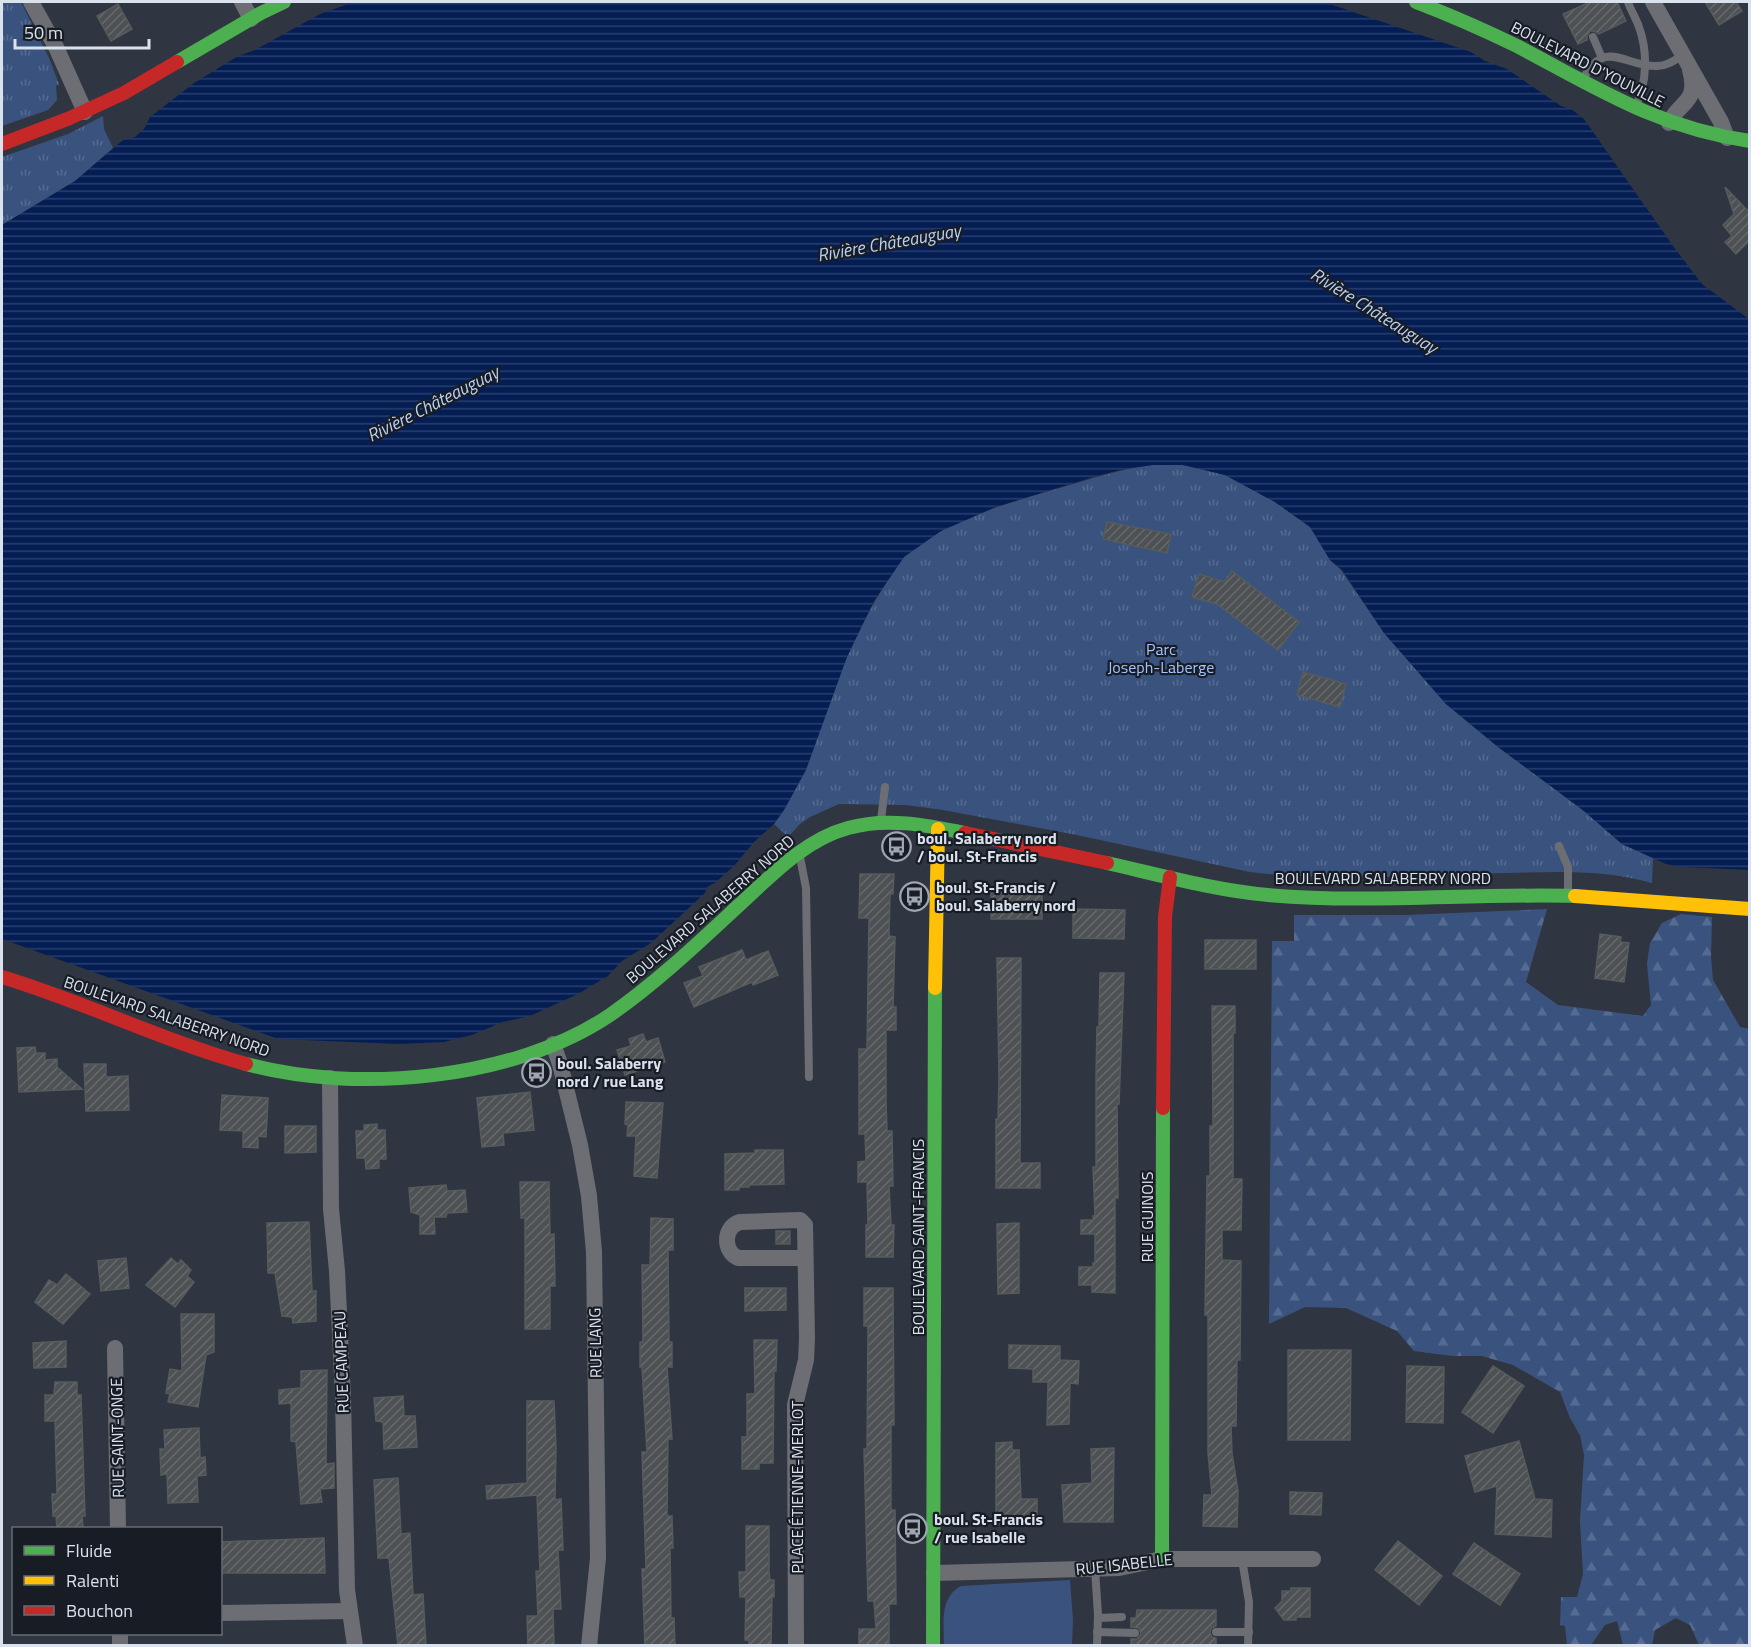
<svg xmlns="http://www.w3.org/2000/svg" width="1751" height="1647" font-family="'Titillium Web',sans-serif">
<style>
.grass{fill:#3a537e}
.forest{fill:url(#forest-firs)}
.park{fill:url(#park-tufts)}
.water{fill:url(#water-rules)}
.building{fill:url(#building-hatch);stroke:#565b5c;stroke-width:1.5}
.lines{fill:none;stroke-linecap:round;stroke-linejoin:round}
.lane{stroke:#6c6e73;stroke-width:8}
.street{stroke:#6c6e73;stroke-width:16}
.fast{stroke:#4caf50;stroke-width:14}
.slow{stroke:#ffc107;stroke-width:14}
.jam{stroke:#c62828;stroke-width:14}
.labels{text-anchor:middle;stroke-width:4.5;stroke-linejoin:round;paint-order:stroke}
.street-label{font-size:16px;fill:#dae2ed;stroke:#181d25}
.park-label{font-size:16px;fill:#a3c4fa;stroke:#181d25}
.poi-label{font-size:16px;font-weight:bold;fill:#dae2ed;stroke:#181d25;text-anchor:start}
.water-label{font-size:18px;font-style:italic;fill:#bad0f5;stroke:#181d25}
</style>
<defs>
<pattern id="forest-firs" width="22" height="20" patternUnits="userSpaceOnUse" patternTransform="scale(1.5)"><rect width="22" height="20" fill="#3a537e"/><path d="M5 1l3.5 6h-7zM16 11l3.5 6h-7z" fill="#566b91"/></pattern>
<pattern id="park-tufts" width="24" height="20" patternUnits="userSpaceOnUse" patternTransform="scale(1.5)"><rect width="24" height="20" fill="#3a537e"/><path d="M3 7l-1-3M5 7V3M7 7l1-3M15 17l-1-3M17 17v-4M19 17l1-3" fill="none" stroke="#566b91"/></pattern>
<pattern id="water-rules" width="6" height="5" patternUnits="userSpaceOnUse" patternTransform="scale(1.5)"><rect width="6" height="5" fill="#041e54"/><path d="M0 2.5h6" fill="none" stroke="#283e6d"/></pattern>
<pattern id="building-hatch" width="6" height="6" patternUnits="userSpaceOnUse" patternTransform="scale(1.5)"><rect width="6" height="6" fill="#4d5153"/><path d="M-1 1l2-2M0 6l6-6M5 7l2-2" fill="none" stroke="#666a6c"/></pattern>
</defs>
<rect width="100%" height="100%" fill="#303641"/>
<path class="grass" d="M1070 1580 1073 1620 1072 1645 944 1646C944 1624 939 1598 961 1586Z"/>
<path class="forest" d="M1547 909 1526 982 1558 1005 1643 1016 1651 1005 1647 964 1650 943 1662 923 1681 914 1712 917 1711 957 1713 980 1740 1027 1749 1029V1645H1699L1690 1625 1676 1618 1655 1630 1652 1645H1623L1617 1621 1605 1625 1591 1645H1567L1565 1626 1560 1625 1561 1597H1577L1583 1574 1580 1521 1584 1455 1580 1435 1570 1418 1560 1392 1513 1365 1482 1356H1453L1414 1351 1397 1331 1346 1308 1305 1307 1269 1324 1272 941H1294V915H1408Z"/>
<g class="park">
<path d="M2 2H21L49 58 59 84 56 86 57 100 48 110 2 126Z"/>
<path d="M103 116 104 129 113 148 75 181 2 225V157L68 134Z"/>
<path d="M1152 465H1183L1225 475 1275 502 1310 527 1330 560 1341 570 1384 633 1446 704 1498 747 1584 811 1622 844 1653 858 1652 883C1603 869 1552 872 1502 873 1418 875 1333 882 1250 872L1077 835 943 810 906 805 839 804 810 817 800 824 788 837 774 824C808 778 817 731 838 679 852 643 869 609 890 577 895 570 900 561 906 555 947 519 1008 503 1060 488 1091 479 1120 469 1152 465Z"/>
</g>
<path class="water" d="M354 2H1324L1471 52 1485 61 1507 69 1561 106 1571 109 1584 119 1673 246 1702 284 1749 319V870L1682 867 1666 864 1622 844 1584 811 1498 747 1446 704 1384 633 1342 570 1330 560 1310 527 1275 502 1225 475 1183 465H1153L1125 469 1100 475 996 507 941 531 904 557 874 601 847 657 806 770 784 810 774 824 754 842 734 866 715 883 707 887 705 893 651 943 622 961 608 976 578 994 530 1016 503 1022 472 1035 444 1042 399 1044 278 1039 2 939V225L75 181 123 140 135 137 144 129 150 117 194 83 238 56 255 50 320 14Z"/>
<g class="building">
<path d="M1590 2H1617L1626 21 1599 34 1594 31H1590L1587 36V40L1578 44 1563 14Z"/>
<path d="M1705 2H1736L1742 11 1719 25Z"/>
<path d="M118 4 132 29 111 41 97 16Z"/>
<path d="M1725 187 1749 212V241L1736 254 1725 242 1732 236 1723 225 1734 214Z"/>
<path d="M1107 522 1171 534 1167 553 1103 539Z"/>
<path d="M1232 571 1299 622 1278 650 1217 604 1192 597 1199 574 1225 582Z"/>
<path d="M1303 672 1346 684 1340 707 1297 695Z"/>
<path d="M860 874H894L893 894H890L889 936 895 937 893 1007H896V1030H886V1102L887 1131H892L893 1186H889L891 1225H894L893 1257H866V1225H868L867 1182H858V1162L866 1161 865 1134H859V1049H867L869 918H859Z"/>
<rect x="991" y="890" width="51" height="29"/>
<path d="M1073 909 1125 910 1124 939 1073 938Z"/>
<path d="M1600 934 1621 937 1620 942 1629 943 1624 982 1595 978Z"/>
<rect x="1205" y="940" width="51" height="29"/>
<path d="M742 950 746 960 768 951 778 975 753 985 752 982 694 1007 684 983 703 976 699 967Z"/>
<path d="M997 958H1021L1020 1163H1040V1188H996V1119H998L999 1077Z"/>
<path d="M1100 973H1124L1119 1104H1117L1118 1198H1115V1293L1092 1292V1285H1079V1267H1093V1263H1095V1234H1081V1220H1093V1216H1095L1093 1167H1096V1074L1097 1027H1099Z"/>
<path d="M1212 1006H1235V1033H1233V1179H1242L1241 1230H1222V1260L1241 1261 1240 1360H1237L1236 1426H1231L1232 1453 1238 1491 1237 1527 1203 1526 1204 1495H1212L1208 1453V1315H1205L1207 1176H1210V1126H1213Z"/>
<path d="M643 1034 646 1042 658 1038 665 1062 625 1075 617 1050 631 1046 629 1039Z"/>
<path d="M35 1047 36 1053H45V1060L57 1059V1067L82 1089 19 1092 17 1048Z"/>
<path d="M84 1064H106V1077L128 1076 129 1110 86 1111Z"/>
<path d="M530 1092 534 1130 503 1133 504 1145 482 1147 477 1098Z"/>
<path d="M222 1095 268 1098 266 1137 258 1136V1148L243 1147V1131L220 1130Z"/>
<path d="M626 1102 663 1103 657 1178 634 1176 636 1136H627L628 1125 625 1124Z"/>
<path d="M377 1124V1130H385L386 1159H379V1168L366 1169 365 1158H357L356 1131H364V1125Z"/>
<path d="M285 1126H316V1152L285 1153Z"/>
<path d="M755 1150H783L784 1184 749 1185V1187H739V1190H725V1154L755 1153Z"/>
<path d="M520 1182H549L550 1235 554 1234 555 1286H550V1329H525V1218H521Z"/>
<path d="M446 1185 447 1191 465 1190 467 1212 447 1213 446 1217H434L435 1234H420V1215L411 1212 409 1188Z"/>
<path d="M651 1218 673 1219V1250H668L669 1342H672V1367H667L672 1439H668L667 1516H672L673 1548H670L671 1618H674L675 1646H645L642 1569H646L642 1452H647L642 1367H640V1342H643L642 1265H650Z"/>
<path d="M309 1222 312 1291H316V1321L293 1323 292 1317 282 1316 275 1273H268L267 1223Z"/>
<path d="M1019 1223V1293L998 1294 997 1224Z"/>
<rect x="776" y="1231" width="14" height="13"/>
<path d="M126 1258 129 1288 101 1291 98 1261Z"/>
<path d="M171 1258 178 1264 181 1260 191 1270 187 1276 194 1282 175 1307 146 1285Z"/>
<path d="M66 1274 90 1294 63 1324 35 1302 49 1280 57 1285Z"/>
<path d="M745 1288H786V1310L745 1311Z"/>
<path d="M864 1288H893L894 1425H891V1510H895L896 1604H889V1646H859V1629H876L874 1601H868L864 1449H867L868 1326H864Z"/>
<path d="M181 1314H214V1352L206 1355 198 1407 168 1402 170 1394 166 1393 170 1369 182 1371Z"/>
<path d="M754 1340H777L776 1371H774L773 1463H759V1469H742V1437H747V1394H755Z"/>
<path d="M66 1341V1367L34 1368 33 1343Z"/>
<path d="M1009 1345 1060 1346V1360L1079 1361 1078 1384 1070 1383 1069 1424 1047 1425 1048 1382H1033V1369L1009 1368Z"/>
<path d="M1288 1350H1351L1350 1440H1288Z"/>
<path d="M1407 1366 1444 1367 1443 1423 1406 1422Z"/>
<path d="M1493 1366 1524 1386 1493 1433 1462 1412Z"/>
<path d="M327 1370 326 1464 334 1463V1488L320 1489 322 1502 301 1504 296 1442 291 1441V1403L279 1404V1390L301 1388V1371Z"/>
<path d="M55 1382H77V1395H81L85 1516H82L83 1528H57L56 1516H53L52 1494H57L55 1421H45V1395H54Z"/>
<path d="M403 1396 404 1416H415L417 1447 384 1449 383 1422 376 1421 374 1398Z"/>
<path d="M527 1401H554L556 1449 555 1500 561 1499 563 1550H558L561 1609H553L554 1646H528L527 1616H538L536 1571H540L537 1495 487 1499 486 1486 527 1483Z"/>
<path d="M199 1428 200 1458 205 1457 206 1475 197 1476 198 1502 168 1503 167 1474 161 1475 160 1449H165L164 1430Z"/>
<path d="M1519 1441 1535 1499 1552 1500 1551 1537 1495 1534 1497 1486 1475 1492 1465 1456Z"/>
<path d="M1012 1442V1450H1019L1021 1499H1037V1523L996 1524V1443Z"/>
<path d="M1114 1448 1113 1522H1064L1062 1485 1092 1483 1091 1449Z"/>
<path d="M398 1478 401 1534 410 1533 413 1595 423 1594 426 1646H398L389 1558H378L374 1480Z"/>
<path d="M1290 1492 1322 1493 1321 1515 1290 1514Z"/>
<path d="M746 1526H769V1572L770 1580H774V1597H772L771 1646H749V1640H745L746 1597H740L739 1572H746Z"/>
<path d="M324 1538 325 1573H220V1542Z"/>
<path d="M1398 1541 1442 1576 1419 1605 1375 1570Z"/>
<path d="M1474 1543 1520 1574 1500 1605 1453 1574Z"/>
<path d="M1291 1588H1310V1617H1296V1620H1284L1275 1608 1282 1601V1591H1291Z"/>
<path d="M1137 1610H1216V1626L1211 1628 1210 1633 1212 1637 1216 1638V1646H1131V1639H1137L1141 1634 1139 1628 1131 1627V1618H1136Z"/>
</g>
<g class="lines">
<g class="lane">
<path d="M1628 2C1630 9 1636 18 1639 27 1648 52 1647 82 1636 106"/>
<path d="M1593 37 1602 58"/>
<path d="M1583 79C1605 37 1625 67 1657 66 1667 66 1675 60 1683 55"/>
<path d="M881 820 885 787"/>
<path d="M1559 846 1568 867V895"/>
<path d="M800 857 806 888 809 1077"/>
<path d="M1242 1559 1249 1602 1248 1646"/>
<path d="M1095 1569 1098 1615 1097 1646"/>
<path d="M1098 1618 1122 1617"/>
<path d="M1097 1632 1135 1633"/>
<path d="M1216 1632H1249"/>
</g>
<g class="street">
<path d="M31 2 56 47 85 112"/>
<path d="M242 2 251 19"/>
<path d="M1653 2 1721 122 1727 138"/>
<path d="M1669 123C1680 100 1699 104 1690 70"/>
<path d="M553 1044 560 1064 580 1145 589 1196 594 1252 598 1558 589 1646"/>
<path d="M330 1078 331 1209 337 1271 343 1398 347 1590 355 1646"/>
<path d="M115 1348 118 1528"/>
<path d="M934 1573 1119 1568 1162 1559H1313"/>
<path d="M220 1613 349 1611"/>
<path d="M120 1634V1646"/>
<path d="M796 1646 795 1405 806 1360 807 1338 805 1225 800 1220 740 1222C723 1227 723 1251 738 1258H805"/>
</g>
<g class="fast">
<path d="M1416 2C1450 15 1484 30 1517 46 1597 88 1658 128 1750 141"/>
<path d="M177 62 261 13 284 2"/>
<path d="M1107 863C1160 875 1214 890 1268 895 1370 904 1473 893 1575 896"/>
<path d="M246 1064C356 1094 514 1080 610 1015 656 983 697 944 738 906 771 876 804 840 848 828 886 817 927 825 965 833"/>
<path d="M1162 1559 1163 1108"/>
<path d="M933 1646 935 988"/>
</g>
<g class="slow">
<path d="M1575 896 1750 909"/>
<path d="M935 988 938 829"/>
</g>
<g class="jam">
<path d="M2 144 70 118 124 93 177 62"/>
<path d="M965 833 1107 863"/>
<path d="M2 977C85 1002 163 1041 246 1064"/>
<path d="M1163 1108 1165 917 1170 877"/>
</g>
</g>
<defs>
<symbol id="bus-ring" viewBox="-11 -11 22 22"><circle r="9.5" fill="#181d25" stroke="#9ea6b1" stroke-width="1.5"/><path d="M-5-6H5V4H4V6H2V4H-2V6H-4V4H-5ZM-3.5-4V0h7V-4ZM-3.5 1.2v1.5H-2V1.2ZM2 1.2v1.5H3.5V1.2Z" fill="#9ea6b1"/></symbol>
</defs>
<g fill-rule="evenodd">
<use href="#bus-ring" x="880" y="830" width="33" height="33"/>
<use href="#bus-ring" x="898" y="880" width="33" height="33"/>
<use href="#bus-ring" x="520" y="1056" width="33" height="33"/>
<use href="#bus-ring" x="896" y="1512" width="33" height="33"/>
</g>
<g class="labels">
<g class="street-label">
<text transform="translate(1588 64) rotate(27)" y="6">BOULEVARD D'YOUVILLE</text>
<text x="1383" y="884">BOULEVARD SALABERRY NORD</text>
<text transform="translate(710 909) rotate(-41)" y="6">BOULEVARD SALABERRY NORD</text>
<text transform="translate(167 1016) rotate(19)" y="6">BOULEVARD SALABERRY NORD</text>
<text transform="translate(1147 1217) rotate(-90)" y="6">RUE GUINOIS</text>
<text transform="translate(918 1237) rotate(-90)" y="6">BOULEVARD SAINT-FRANCIS</text>
<text transform="translate(595 1343) rotate(-91)" y="6">RUE LANG</text>
<text transform="translate(341 1362) rotate(-92)" y="6">RUE CAMPEAU</text>
<text transform="translate(117 1438) rotate(-91)" y="6">RUE SAINT-ONGE</text>
<text transform="translate(797 1487) rotate(-90)" y="6">PLACE ÉTIENNE-MERLOT</text>
<text transform="translate(1124 1564) rotate(-6)" y="6">RUE ISABELLE</text>
</g>
<g class="park-label">
<text x="1161" y="655">Parc<tspan x="1161" dy="18">Joseph-Laberge</tspan></text>
</g>
<g class="poi-label">
<text x="917" y="844">boul. Salaberry nord<tspan x="917" dy="18">/ boul. St-Francis</tspan></text>
<text x="936" y="893">boul. St-Francis /<tspan x="936" dy="18">boul. Salaberry nord</tspan></text>
<text x="557" y="1069">boul. Salaberry<tspan x="557" dy="18">nord / rue Lang</tspan></text>
<text x="934" y="1525">boul. St-Francis<tspan x="934" dy="18">/ rue Isabelle</tspan></text>
</g>
<g class="water-label">
<text transform="translate(889 243) rotate(-10)" y="6">Rivière Châteauguay</text>
<text transform="translate(1374 311) rotate(32)" y="6">Rivière Châteauguay</text>
<text transform="translate(433 404) rotate(-27)" y="6">Rivière Châteauguay</text>
</g>
</g>
<rect width="1751" height="1647" fill="none" stroke="#dae2ed" stroke-width="6"/>
<rect x="12" y="1527" width="210" height="108" fill="#181d25" stroke="#666c75" stroke-width="1.5"/>
<rect x="24" y="1546" width="30" height="9" fill="#4caf50" stroke="#666c75" stroke-width="1.5"/>
<text x="66" y="1557" font-size="18" fill="#dae2ed">Fluide</text>
<rect x="24" y="1576" width="30" height="9" fill="#ffc107" stroke="#666c75" stroke-width="1.5"/>
<text x="66" y="1587" font-size="18" fill="#dae2ed">Ralenti</text>
<rect x="24" y="1606" width="30" height="9" fill="#c62828" stroke="#666c75" stroke-width="1.5"/>
<text x="66" y="1617" font-size="18" fill="#dae2ed">Bouchon</text>
<path d="M15 39v9h134v-9" fill="none" stroke="#dae2ed" stroke-width="3"/>
<text x="24" y="39" font-size="18" fill="#dae2ed" stroke="#181d25" stroke-width="4.5" paint-order="stroke">50 m</text>
</svg>
